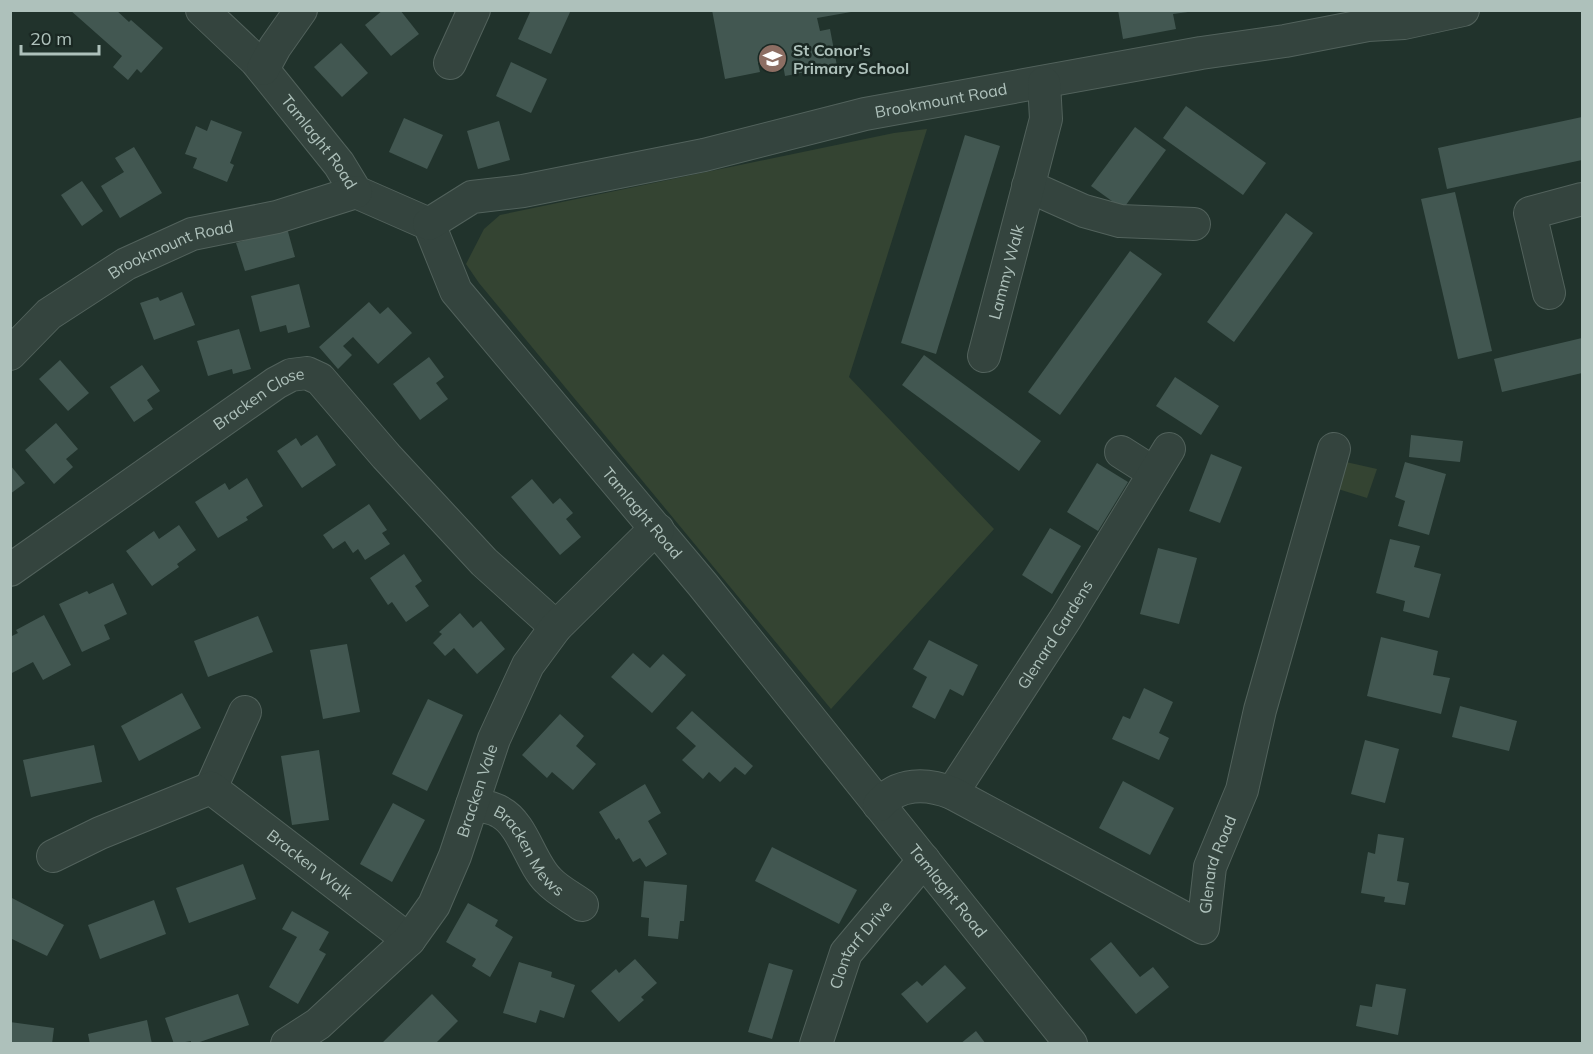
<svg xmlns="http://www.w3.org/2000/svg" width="1593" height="1054" font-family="Mulish,sans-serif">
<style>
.green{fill:#344432}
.building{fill:#425751}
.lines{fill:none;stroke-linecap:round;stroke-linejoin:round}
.minor-casing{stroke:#52625c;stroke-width:34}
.minor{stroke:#34443e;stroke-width:32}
.labels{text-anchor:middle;stroke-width:5;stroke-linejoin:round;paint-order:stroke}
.poi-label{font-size:16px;font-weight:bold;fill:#aec1bb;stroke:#1a2823;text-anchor:start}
.street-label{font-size:16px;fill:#aec1bb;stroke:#1a2823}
</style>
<rect width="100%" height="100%" fill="#21332c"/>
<g class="green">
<path d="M927 129 849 377 994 529 831 709 479 283 466 264 484 229 500 215 894 133Z"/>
<path d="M1346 462 1377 469 1367 498 1338 489Z"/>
</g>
<g class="building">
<path d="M70 10H116L129 22 131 20 163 48 141 73 137 69 128 80 113 67 122 56Z"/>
<path d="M383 10H400L419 34 391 56 365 25Z"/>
<path d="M531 10H571L551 54 518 39Z"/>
<path d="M712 10H851V12L817 18 820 31 830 29 837 66 785 76 782 59 758 63 760 72 725 79Z"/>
<path d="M1118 10H1188V12L1173 14 1176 29 1123 39Z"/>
<path d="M341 43 368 73 342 97 314 67Z"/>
<path d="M511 62 547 79 531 113 496 96Z"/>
<path d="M1186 106 1266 163 1243 195 1163 138Z"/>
<path d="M1582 117V160L1447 189 1438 148Z"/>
<path d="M404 118 443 135 427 169 389 152Z"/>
<path d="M211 120 242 132 230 163 234 165 227 182 193 168 197 158 185 154 196 126 207 131Z"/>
<path d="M499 121 510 160 478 169 467 131Z"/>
<path d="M1135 127 1166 150 1123 209 1091 186Z"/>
<path d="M965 135 1000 146 936 354 901 343Z"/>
<path d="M134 147 162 193 120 218 101 186 124 172 115 158Z"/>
<path d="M82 181 103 211 82 226 61 195Z"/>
<path d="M1455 192 1492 351 1458 359 1421 199Z"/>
<path d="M1286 213 1313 233 1234 342 1207 322Z"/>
<path d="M287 228 295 257 245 271 236 243Z"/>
<path d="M1130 251 1162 274 1060 415 1028 392Z"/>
<path d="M299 284 310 327 288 333 286 325 260 332 251 296Z"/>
<path d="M182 292 195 325 154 340 140 303 158 297 160 301Z"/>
<path d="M369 302 380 314 388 307 412 333 378 364 353 337 343 346 352 355 338 369 319 347Z"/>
<path d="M239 329 251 369 233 374 232 369 208 376 197 341Z"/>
<path d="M1582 338V373L1502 392 1494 359Z"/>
<path d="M924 355 1041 441 1019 471 902 385Z"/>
<path d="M429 357 444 377 436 383 448 399 420 420 393 384Z"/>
<path d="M60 360 89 393 68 411 39 379Z"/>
<path d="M142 365 160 391 147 400 153 409 134 422 110 387Z"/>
<path d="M1175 377 1219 406 1201 435 1156 406Z"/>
<path d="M56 423 78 449 66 459 73 467 54 484 25 450Z"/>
<path d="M317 435 336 465 302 488 277 451 296 438 301 446Z"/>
<path d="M1411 435 1463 441 1460 462 1409 457Z"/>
<path d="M1211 454 1242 467 1220 523 1189 511Z"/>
<path d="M1405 462 1446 474 1429 535 1398 526 1405 501 1395 497Z"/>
<path d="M1097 463 1128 482 1098 531 1067 512Z"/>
<path d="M10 465 25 483 10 494Z"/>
<path d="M247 478 263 506 246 517 248 520 218 538 195 502 225 483 229 490Z"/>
<path d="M532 479 553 504 560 498 573 513 566 519 581 537 560 555 511 497Z"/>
<path d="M369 504 387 530 382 533 390 544 365 560 358 549 353 553 345 541 333 549 323 535Z"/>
<path d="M179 525 196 550 177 564 179 567 152 586 126 551 154 531 159 539Z"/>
<path d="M1050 528 1081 546 1052 594 1022 575Z"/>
<path d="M1390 539 1420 546 1414 567 1441 574 1429 618 1403 611 1405 601 1376 593Z"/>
<path d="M1158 548 1197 558 1179 624 1140 614Z"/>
<path d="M404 554 422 581 415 586 429 606 406 622 392 602 388 605 370 578Z"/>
<path d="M113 583 127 614 104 625 110 639 82 652 59 604 87 591 89 594Z"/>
<path d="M460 613 473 628 481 621 505 649 477 674 454 648 445 656 433 643 442 634 439 632Z"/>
<path d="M44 615 71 665 43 680 33 662 10 674V637L18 633 16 630Z"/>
<path d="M258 616 273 652 208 677 194 641Z"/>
<path d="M1381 637 1438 651 1433 675 1450 678 1441 714 1367 696Z"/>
<path d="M929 640 978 665 963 696 950 689 935 719 912 707 927 677 913 669Z"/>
<path d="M347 644 360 712 323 719 310 650Z"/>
<path d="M633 653 650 668 663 654 686 675 652 713 611 677Z"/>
<path d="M1144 688 1173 702 1159 733 1169 738 1159 760 1112 739 1123 716 1130 719Z"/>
<path d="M182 693 201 728 139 761 121 726Z"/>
<path d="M428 699 463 715 427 791 392 774Z"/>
<path d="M1460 706 1517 721 1509 751 1452 737Z"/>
<path d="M692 711 753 766 745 775 735 767 720 782 709 772 703 779 682 760 696 746 676 728Z"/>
<path d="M560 714 584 736 576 746 596 764 573 790 552 772 547 778 522 755Z"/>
<path d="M1365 740 1399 749 1385 803 1351 794Z"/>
<path d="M94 745 102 782 31 797 23 760Z"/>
<path d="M319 750 329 820 292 825 281 756Z"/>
<path d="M1123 781 1174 808 1150 855 1099 828Z"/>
<path d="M645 784 661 813 648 821 667 854 646 867 640 858 633 862 619 838 616 840 599 812Z"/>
<path d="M393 803 425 820 392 882 360 864Z"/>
<path d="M1378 834 1404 838 1397 881 1409 883 1405 905 1384 902 1385 897 1361 893 1368 852 1375 854Z"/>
<path d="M772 847 857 890 839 924 755 881Z"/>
<path d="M243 864 256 899 189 923 176 888Z"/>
<path d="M644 881 687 885 684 921H680L678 939 648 936 649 918 641 917Z"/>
<path d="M10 897 64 925 47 956 10 938Z"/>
<path d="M154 900 166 934 100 959 88 925Z"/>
<path d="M468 903 498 920 495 926 513 937 490 977 472 966 476 959 446 942Z"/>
<path d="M292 911 329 932 319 950 326 954 298 1004 269 987 297 937 282 929Z"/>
<path d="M1111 942 1140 977 1153 967 1169 987 1136 1014 1090 959Z"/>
<path d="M635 959 657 983 641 997 644 1000 619 1022 591 991 616 969 619 973Z"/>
<path d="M519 962 552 972 551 977 575 985 564 1018 540 1010 536 1023 503 1013Z"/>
<path d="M769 963 793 970 772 1039 748 1032Z"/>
<path d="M945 965 966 988 927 1023 901 994 917 981 922 986Z"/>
<path d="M1376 984 1406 989 1398 1035 1356 1026 1360 1005 1372 1007Z"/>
<path d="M238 994 249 1025 194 1044H191V1041L174 1044 165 1018Z"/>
<path d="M432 994 458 1021 435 1044H381Z"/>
<path d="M147 1020 152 1044H90L88 1034Z"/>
<path d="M10 1022 54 1028 52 1044H10Z"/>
<path d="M976 1031 986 1044H960Z"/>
</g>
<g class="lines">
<defs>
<g id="minor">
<path id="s1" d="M202 10 256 61 339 164 356 192 429 224 456 291 703 585 1071 1044"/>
<path d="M450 63 474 10"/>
<path d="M263 69 275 47 301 10"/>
<path d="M1028 186 1084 211 1120 221 1194 224"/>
<path id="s2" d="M429 224 472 197 523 191 704 155 865 114 1201 53 1285 41 1368 25 1404 23 1463 10"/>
<path d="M1549 293 1530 213 1582 199"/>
<path id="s3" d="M10 354 49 314 126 264 192 234 277 217 356 192"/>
<path id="s4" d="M984 356 1046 119 1044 83"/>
<path d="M1121 452 1154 473"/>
<path id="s5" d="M10 570 276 383 291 375 307 373 320 379 386 456 484 562 556 627"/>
<path d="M211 788 245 712"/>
<path id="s6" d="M952 793 1066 618 1169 449"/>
<path id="s7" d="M472 805C481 806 492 807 500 812 523 824 530 862 548 880 557 890 571 897 582 905"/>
<path id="s8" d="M879 805C898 782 927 783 952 793L1203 928 1210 867 1242 790 1260 710 1334 449"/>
<path id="s9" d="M53 856 100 833 211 788 409 940"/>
<path id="s10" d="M287 1044 318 1024 409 940 434 905 455 856 494 739 528 665 556 627 646 538 658 530"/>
<path id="s11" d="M816 1044 846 953 924 860"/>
</g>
</defs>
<use href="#minor" class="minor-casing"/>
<use href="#minor" class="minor"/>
</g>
<defs>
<symbol id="school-disc" viewBox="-11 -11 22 22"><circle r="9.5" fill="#8d6e63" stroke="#1a2823"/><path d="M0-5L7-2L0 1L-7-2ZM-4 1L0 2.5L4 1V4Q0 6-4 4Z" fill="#fff"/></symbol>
</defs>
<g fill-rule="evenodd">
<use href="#school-disc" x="756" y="42" width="33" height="33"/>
</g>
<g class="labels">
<g class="poi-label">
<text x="793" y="56">St Conor's<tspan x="793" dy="18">Primary School</tspan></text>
</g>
<g class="street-label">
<text dy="6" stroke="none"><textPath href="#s2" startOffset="530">Brookmount Road</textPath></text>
<text dy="6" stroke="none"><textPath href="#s1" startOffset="177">Tamlaght Road</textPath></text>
<text dy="6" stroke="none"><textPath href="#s3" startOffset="195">Brookmount Road</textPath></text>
<text dy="6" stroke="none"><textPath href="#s4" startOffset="87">Lammy Walk</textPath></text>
<text dy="6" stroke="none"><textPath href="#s5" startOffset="303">Bracken Close</textPath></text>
<text dy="6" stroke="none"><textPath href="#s1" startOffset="681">Tamlaght Road</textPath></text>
<text dy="6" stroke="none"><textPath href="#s6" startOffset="189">Glenard Gardens</textPath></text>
<text dy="6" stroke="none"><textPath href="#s10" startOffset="326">Bracken Vale</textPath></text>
<text dy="6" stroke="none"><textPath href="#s7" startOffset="78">Bracken Mews</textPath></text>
<text dy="6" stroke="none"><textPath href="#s9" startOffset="297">Bracken Walk</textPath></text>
<text dy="6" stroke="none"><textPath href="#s8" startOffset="430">Glenard Road</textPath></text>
<text dy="6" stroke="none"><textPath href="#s1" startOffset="1167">Tamlaght Road</textPath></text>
<text dy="6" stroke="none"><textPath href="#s11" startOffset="110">Clontarf Drive</textPath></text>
</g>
</g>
<rect width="1593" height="1054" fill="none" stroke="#aec1bb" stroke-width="24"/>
<path d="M21 45v9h78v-9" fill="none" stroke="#aec1bb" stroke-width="3"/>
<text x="30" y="45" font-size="18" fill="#aec1bb" stroke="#1a2823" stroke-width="4.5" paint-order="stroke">20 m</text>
</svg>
